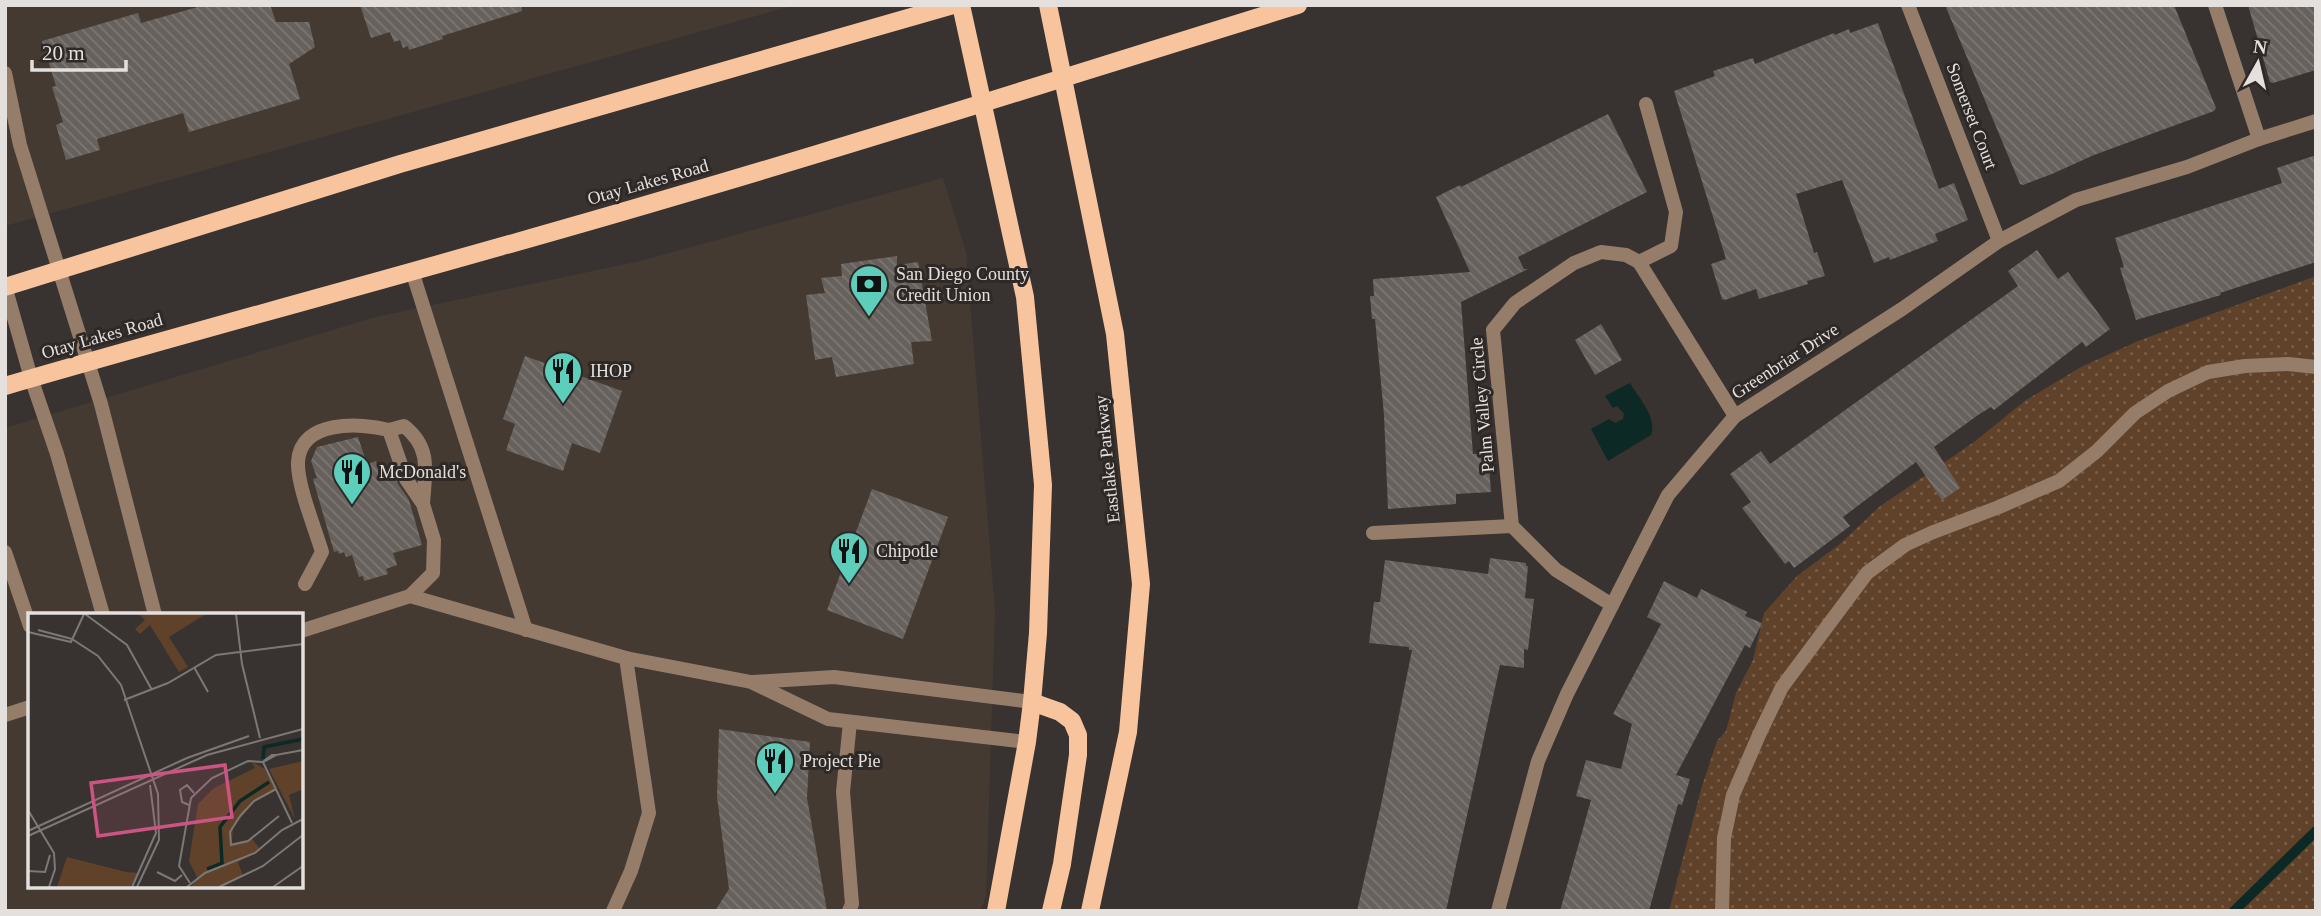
<svg xmlns="http://www.w3.org/2000/svg" width="2321" height="916" font-family="Georgia,serif">
<style>
.built{fill:#443a32;fill-rule:evenodd}
.grass{fill:url(#grass-dots)}
.water{fill:#0c2925}
.lines{fill:none;stroke-linecap:round;stroke-linejoin:round}
.stream{stroke:#0c2925;stroke-width:10}
.building{fill:url(#building-back-hatch)}
.lane{stroke:#957d6a;stroke-width:14}
.street{stroke:#957d6a;stroke-width:14}
.primary{stroke:#f7c49d;stroke-width:18}
.labels{text-anchor:middle;stroke-width:6;stroke-linejoin:round;paint-order:stroke}
.street-label{font-size:18px;fill:#e3e0de;stroke:#2e2926}
.poi-label{font-size:18px;fill:#e3e0de;stroke:#2e2926;text-anchor:start}
.inset-river{fill:none;stroke:#0c2925;stroke-width:3.5}
.inset-road{fill:none;stroke:#7c7876;stroke-width:2}
.view{fill:#cc5482;fill-opacity:0.15;stroke:#cc5482;stroke-width:3.5}
.inset-edge{fill:none;stroke:#e3e0de;stroke-width:3.5}
</style>
<defs>
<pattern id="grass-dots" width="8" height="8" patternUnits="userSpaceOnUse" patternTransform="scale(1.75)"><rect width="8" height="8" fill="#60422a"/><path d="M2 2h.1M6 6h.1" fill="none" stroke="#775d48" stroke-width="1.8" stroke-linecap="round"/></pattern>
<pattern id="building-back-hatch" width="6" height="6" patternUnits="userSpaceOnUse" patternTransform="scale(1.75)"><rect width="6" height="6" fill="#67615d"/><path d="M-1 5l2 2M0 0l6 6M5-1l2 2" fill="none" stroke="#7d7774"/></pattern>
</defs>
<rect width="100%" height="100%" fill="#383330"/>
<g class="built">
<path d="M5 5H795L5 226Z"/>
<path d="M943 178 966 252 995 611 986 897 980 911H5V428L376 317 640 261ZM30 615H301V886H30Z"/>
</g>
<path class="grass" d="M2316 276V911H1669L1702 786 1717 741 1726 731 1736 693 1753 660 1764 613 1797 576 1840 544 1879 507 1974 442 2026 400 2081 367 2138 341Z"/>
<path class="water" d="M1630 383C1638 397 1658 418 1651 435L1608 461 1591 429 1609 419 1615 423 1623 419 1624 414 1617 406 1613 408 1605 396Z"/>
<g class="lines">
<path class="stream" d="M2234 911 2316 831"/>
</g>
<g class="building">
<path d="M205 5H270L276 22H309L315 47 289 64 300 99 189 132 183 113 97 139 100 150 66 160 56 125 63 122 52 87 56 86 42 41 138 13 141 23Z"/>
<path d="M360 5H521L522 11 442 36 443 39 409 50 408 46 403 48 400 40 394 42 390 32 371 38Z"/>
<path d="M1945 5H2174L2216 108 2214 111 2094 155 2052 174 2023 185 2020 184Z"/>
<path d="M2248 5H2316V70L2273 83 2270 82Z"/>
<path d="M1878 23 1939 189 1954 183 1968 220 1935 234 1938 241 1890 260 1889 257 1874 263 1842 180 1796 194 1814 253 1817 252 1825 276 1807 281 1808 284 1759 299 1756 289 1725 300 1722 299 1711 264 1726 259 1674 91 1715 76 1713 71 1753 58 1755 64 1834 33 1835 35 1849 29 1850 33Z"/>
<path d="M1608 114 1647 192 1518 257 1524 269H1528L1461 302 1473 454 1488 453 1491 492 1456 494V504L1388 509 1384 415 1375 319H1372L1370 296H1374L1373 279 1470 272 1436 197 1460 185 1461 187Z"/>
<path d="M2316 155V262L2220 293 2221 295 2136 320 2120 268 2124 267 2115 238 2282 183 2277 168Z"/>
<path d="M2037 250 2058 279 2068 272 2110 329 2086 347 2082 342 1994 410 1991 407 1978 415 1934 447 1960 488 1942 500 1916 462 1843 517 1850 526 1794 568 1789 561 1785 564 1742 508 1751 502 1730 474 1761 451 1770 464 2018 286 2008 271Z"/>
<path d="M897 256V265L918 262 932 341 911 342 914 364 836 377 832 357 815 360 806 295 825 293 821 278 842 276 841 264Z"/>
<path d="M1601 324 1622 360 1595 375 1575 340Z"/>
<path d="M525 356 622 391 600 453 572 443 563 471 506 450 515 424 503 419Z"/>
<path d="M358 437 367 464 376 461 380 475 393 471 398 484 409 500 422 545 393 553 397 565 386 569 388 574 364 581 363 576 359 577 352 555 346 557 344 552 339 554 338 551 334 552 313 479 317 478 311 461 317 447Z"/>
<path d="M872 489 948 517 903 639 827 610Z"/>
<path d="M1490 558 1526 563V566H1528L1525 598 1534 599 1528 650 1524 649V668L1500 665 1446 911H1357L1381 805 1412 650H1409V647L1369 643 1374 602H1380L1385 560 1488 574Z"/>
<path d="M1664 581 1697 598 1701 589 1747 612 1745 616 1762 623 1750 648 1745 645 1676 775 1690 779 1682 805 1678 804 1649 911H1560L1591 800 1576 796 1586 760 1621 769 1632 724 1613 714 1661 624 1647 617Z"/>
<path d="M719 729 810 742 807 798 827 911H715L729 889 717 797Z"/>
</g>
<g class="lines">
<g class="lane">
<path d="M5 73 20 145 101 404 155 615"/>
<path d="M412 271 526 630"/>
<path d="M5 286 31 378 57 454 103 615"/>
<path d="M389 430 404 426C432 448 425 472 423 504"/>
<path d="M5 552 30 626"/>
<path d="M305 584 322 552C315 528 297 485 298 462 300 419 361 423 389 430L406 479 423 504 434 540 433 573 410 596"/>
<path d="M301 631 410 596 626 658 649 813 631 871 613 911"/>
<path d="M626 658 751 682 828 719 1027 742"/>
<path d="M753 682 834 677 1032 702"/>
<path d="M5 715 30 707"/>
<path d="M849 911 852 904 843 792 850 722"/>
<path d="M1722 911 1724 838 1733 795 1759 735 1782 687 1867 573 1905 545 1931 533 1999 507 2059 481 2097 451 2135 413 2168 391 2208 372 2245 366 2288 364 2316 367"/>
</g>
<g class="street">
<path d="M1908 5 1999 241"/>
<path d="M2215 5 2259 139"/>
<path d="M1639 262 1671 246 1676 212 1646 104"/>
<path d="M1373 533 1512 526"/>
<path d="M1612 605 1556 570 1512 526 1493 330 1515 303 1574 263 1601 252 1626 255 1639 262 1735 416"/>
<path d="M1498 911 1538 761 1567 694 1668 495 1735 416 1902 309 1999 241 2076 200 2187 167 2259 139 2316 121"/>
</g>
<g class="primary">
<path d="M961 5 1025 297 1043 485 1038 633 1032 702 1027 742 996 911"/>
<path d="M1048 5 1115 334 1141 584 1128 732 1090 911"/>
<path d="M5 287 400 164 953 5"/>
<path d="M5 386C231 320 458 261 683 194 889 134 1093 68 1298 5"/>
<path d="M1032 702 1060 712 1072 721 1078 735V755L1062 864 1051 911"/>
</g>
</g>
<defs>
<symbol id="bank-pin" viewBox="-11 -11 22 30"><path d="M0 17L-7.5 6A9.5 9.5 0 1 1 7.5 6Z" fill="#5ccebb" stroke="#2e2926"/><path d="M-6-4H6V4H-6ZM0-2.3a2.3 2.3 0 1 0 0 4.6a2.3 2.3 0 1 0 0-4.6Z" fill="#111"/></symbol>
<symbol id="restaurant-pin" viewBox="-11 -11 22 30"><path d="M0 17L-7.5 6A9.5 9.5 0 1 1 7.5 6Z" fill="#5ccebb" stroke="#2e2926"/><path d="M-5-6h1v4h1v-4h1v4h1v-4h1v5L-1.5 .5V6h-2V.5L-5-1ZM5-6V6H3V1.5H1.5Q1.5-4 5-6Z" fill="#111"/></symbol>
</defs>
<g fill-rule="evenodd">
<use href="#bank-pin" x="847" y="262" width="44" height="60"/>
<use href="#restaurant-pin" x="541" y="349" width="44" height="60"/>
<use href="#restaurant-pin" x="330" y="450" width="44" height="60"/>
<use href="#restaurant-pin" x="827" y="529" width="44" height="60"/>
<use href="#restaurant-pin" x="753" y="739" width="44" height="60"/>
</g>
<g class="labels">
<g class="street-label">
<text transform="translate(1972 116) rotate(69)" y="6">Somerset Court</text>
<text transform="translate(648 182) rotate(-16)" y="6">Otay Lakes Road</text>
<text transform="translate(102 336) rotate(-16)" y="6">Otay Lakes Road</text>
<text transform="translate(1785 361) rotate(-33)" y="6">Greenbriar Drive</text>
<text transform="translate(1482 405) rotate(-95)" y="6">Palm Valley Circle</text>
<text transform="translate(1107 459) rotate(-96)" y="6">Eastlake Parkway</text>
</g>
<g class="poi-label">
<text x="896" y="280">San Diego County<tspan x="896" dy="21">Credit Union</tspan></text>
<text x="590" y="377">IHOP</text>
<text x="379" y="478">McDonald's</text>
<text x="876" y="557">Chipotle</text>
<text x="802" y="767">Project Pie</text>
</g>
</g>
<g transform="translate(28 613)">
<rect width="275" height="275" fill="#383330"/>
<path d="M275 148V176L261 182 267 206 241 156ZM224 149 237 156 247 176 229 185 205 215 204 230 224 226 233 237 210 249 215 263 192 274H163L170 266 161 248 170 191 186 175 227 155Z" fill="#60422a"/>
<path d="M111 1H178L141 24 160 54 151 59 122 12 112 21 107 16 117 7ZM39 244 98 259 110 260 102 274H29Z" fill="#60422a"/>
<path class="inset-river" d="M235 146 236 134 275 126M179 256 194 250 192 214 212 188 241 169"/>
<path class="inset-road" d="M57 1 99 32 124 77M208 1 214 51 232 125M10 17 44 26M0 19 43 29 56 1M44 26 70 43 93 72 130 181 131 227 109 274M166 54 180 79M96 87 140 70 188 42 275 31M244 142H248L235 149 237 147ZM248 142 275 137M235 149 264 210M248 176 226 188 212 203 202 219 203 232 220 228 251 203M161 192 154 189 152 177 159 172 166 180M0 197 26 240 27 256 21 274M0 218 159 145 221 123M0 223 179 142 275 116M0 258 17 259 22 242M129 259 147 268 154 262M162 270 151 253 163 185 184 165 220 148 235 149M104 274 128 220 122 172M159 274 177 260 227 240 254 217 275 206M191 274 235 253 275 222M245 274 275 253"/>
<path class="view" d="M197 152 204 204 70 223 63 170Z"/>
<rect width="275" height="275" class="inset-edge"/>
</g>
<rect width="2321" height="916" fill="none" stroke="#e3e0de" stroke-width="14"/>
<g transform="translate(2258 63) rotate(8)" stroke="#2e2926" stroke-width="5" paint-order="stroke">
<path d="M0-5L12 26L0 18L-12 26Z" fill="#e3e0de"/>
<text y="-10" font-size="19" font-weight="bold" text-anchor="middle" fill="#e3e0de">N</text>
</g>
<path d="M32 60v10h94v-10" fill="none" stroke="#e3e0de" stroke-width="3.5"/>
<text x="42" y="60" font-size="21" fill="#e3e0de" stroke="#2e2926" stroke-width="5" paint-order="stroke">20 m</text>
</svg>
